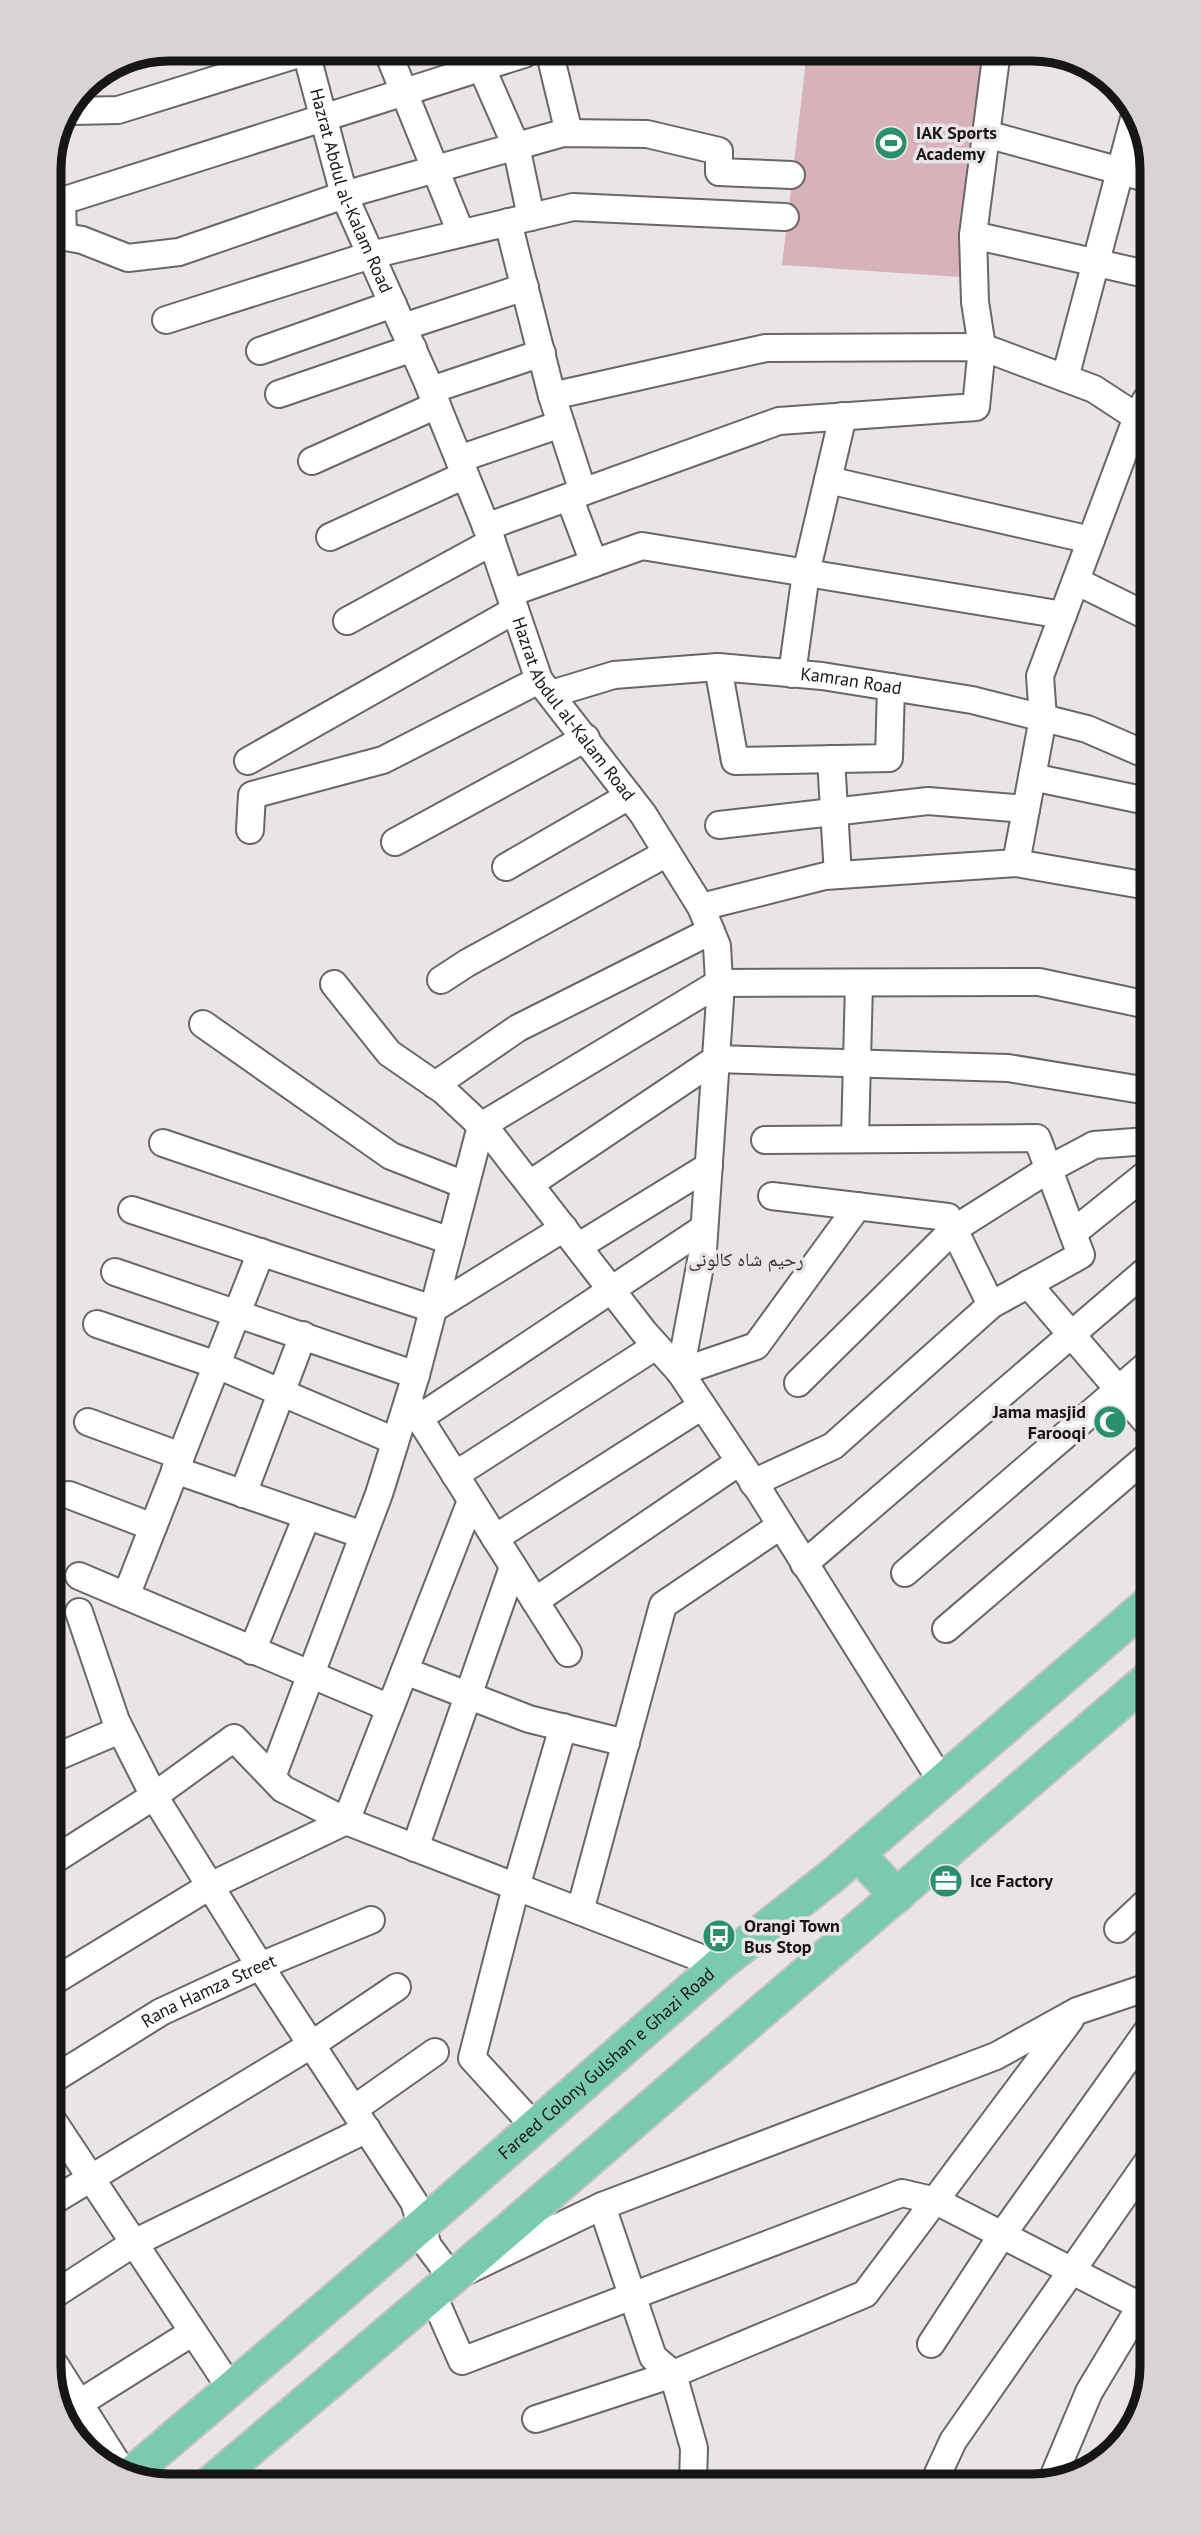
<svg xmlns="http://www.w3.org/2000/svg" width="1201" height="2535" font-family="'PT Sans','Noto Naskh Arabic',sans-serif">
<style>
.green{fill:#d7b2ba}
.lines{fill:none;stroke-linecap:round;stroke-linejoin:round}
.minor-casing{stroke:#6a6667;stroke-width:30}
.major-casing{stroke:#c3c2c2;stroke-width:37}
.minor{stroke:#fff;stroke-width:26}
.major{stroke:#7acaaf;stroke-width:33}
.labels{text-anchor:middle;stroke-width:7;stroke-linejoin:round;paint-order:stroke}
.poi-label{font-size:18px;font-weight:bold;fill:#171515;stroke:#e9e4e5;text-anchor:start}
.street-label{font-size:18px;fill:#171515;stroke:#e9e4e5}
.neighbourhood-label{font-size:19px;fill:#343031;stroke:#e9e4e5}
.rim{fill:none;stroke:#171515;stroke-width:9}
</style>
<rect width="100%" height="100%" fill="#e9e4e5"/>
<path class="green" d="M997 50 974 278 782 265 807 52Z"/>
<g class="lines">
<defs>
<g id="minor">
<path d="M550 54 569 133"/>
<path d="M389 55 461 233"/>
<path d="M476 55 516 146 531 217"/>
<path id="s1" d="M307 56 344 195 427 381 490 536 539 680 643 814 701 907 717 946 720 999 703 1250 680 1372"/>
<path d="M72 111 118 110 292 56"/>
<path d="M986 134 1146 178"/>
<path d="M508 222 552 396 583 492"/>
<path d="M49 234 82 240 128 258 179 252 344 195 563 133 647 134 719 151V172L791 175"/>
<path d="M973 235 1146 274"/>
<path d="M63 236 62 201 524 54"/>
<path d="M166 320 371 255 573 207 785 217"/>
<path d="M403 327 525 287"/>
<path d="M260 351 393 304"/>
<path d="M1065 378 1135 115"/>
<path d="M431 390 542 353"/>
<path d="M279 394 413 348"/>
<path d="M552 396 766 348 982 347 1094 389 1146 423"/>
<path d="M459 459 561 424"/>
<path d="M312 461 437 405"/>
<path d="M828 480 1091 540"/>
<path d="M569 497 594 563"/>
<path d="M486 527 779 421 976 407 982 347 975 302 973 235 997 50"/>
<path d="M330 537 465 475"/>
<path d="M1076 581 1147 616"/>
<path d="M510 593 642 546 1063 615"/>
<path d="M347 621 492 542"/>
<path d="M718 667 735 761 889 758 891 687"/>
<path d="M792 674 806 573 843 416"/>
<path id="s2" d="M551 694 614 675 718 667 822 676 972 700 1087 729 1147 755"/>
<path d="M831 759 838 875"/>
<path d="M248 761 515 610"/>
<path d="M1032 777 1147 801"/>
<path d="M719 825 928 801 1026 809"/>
<path d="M250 830 252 795 383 760 539 680"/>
<path d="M395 842 586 738"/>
<path d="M1016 863 1043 718 1040 676 1137 417 1146 400"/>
<path d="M506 867 629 796"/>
<path d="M701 907 825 876 1016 863 1148 886"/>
<path d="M441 980 467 963 667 853"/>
<path d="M334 984 389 1053 444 1091 492 1136 644 1332 680 1372 762 1495 942 1782"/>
<path d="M203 1024 391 1156 465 1185"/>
<path d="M435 1085 518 1028 711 931"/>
<path d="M855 1139 859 983"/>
<path d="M163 1143 451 1241"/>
<path d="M530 1184 716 1059 1008 1068 1148 1091"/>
<path d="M772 1196 948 1217 991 1305"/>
<path d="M132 1210 433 1309 564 1228"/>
<path d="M1073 1233 1149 1172"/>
<path d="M579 1246 709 1166"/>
<path d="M115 1272 416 1375"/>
<path d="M1028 1284 1149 1425"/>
<path d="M97 1324 217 1365 395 1441"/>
<path d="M680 1372 756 1346 858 1206"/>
<path d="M798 1383 954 1229 1049 1169 1094 1145 1148 1141"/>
<path d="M411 1405 568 1653"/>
<path d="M419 1418 704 1228"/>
<path d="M88 1422 181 1456"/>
<path d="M175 1470 363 1535"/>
<path d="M455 1475 656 1346"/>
<path d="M753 1483 833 1446 991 1305 1081 1255 1037 1138 765 1140"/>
<path d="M243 1494 303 1335"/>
<path d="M69 1495 153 1527"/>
<path d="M495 1538 702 1406"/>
<path d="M804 1564 1149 1268"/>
<path d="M905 1573 1149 1363"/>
<path d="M79 1576 390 1708"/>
<path d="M126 1596 261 1252"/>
<path d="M535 1601 739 1462"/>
<path d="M79 1612 116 1721 154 1796 260 1966 414 2202 428 2246 452 2278 602 2206 996 2056 1077 2011 1151 1986"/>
<path d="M946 1629 1149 1455"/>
<path d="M252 1651 307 1516"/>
<path d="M405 1671 529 1719 626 1743"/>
<path d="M54 1758 120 1730"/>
<path d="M272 1777 379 1494 416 1375 481 1126 719 983 1039 982 1148 1005"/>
<path d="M415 1848 513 1567"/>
<path d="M54 1860 154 1796 234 1738 283 1789 346 1821 719 1965"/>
<path d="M580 1911 663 1605 780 1526"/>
<path d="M1118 1929 1151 1898"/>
<path d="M54 1981 210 1886 346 1821 471 1501"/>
<path id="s3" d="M55 2078 161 2012 260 1966 371 1920"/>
<path d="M354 2109 435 2052"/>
<path d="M55 2124 231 2389"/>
<path d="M535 2127 472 2058 516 1887 563 1727"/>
<path d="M55 2200 311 2045 397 1987"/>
<path d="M602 2206 653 2357 673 2374 694 2448 693 2482"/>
<path d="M432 2293 462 2361 902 2193 936 2201 1152 2312"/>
<path d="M55 2294 134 2243 367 2129"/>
<path d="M931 2344 1002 2235 1151 2026"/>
<path d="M55 2365 122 2471"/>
<path d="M62 2414 193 2332"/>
<path d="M536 2419 673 2374 865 2294 1070 2020"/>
<path d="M935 2480 953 2441 1151 2157"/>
<path d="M1052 2480 1089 2392 1152 2287"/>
</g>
<g id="major">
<path d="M858 1854 897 1896"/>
<path id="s4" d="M131 2474 421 2226 719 1965 832 1876 1150 1602"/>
<path d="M208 2485 452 2278 1150 1677"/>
</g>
</defs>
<use href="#minor" class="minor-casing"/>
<use href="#major" class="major-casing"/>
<use href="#minor" class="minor"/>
<use href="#major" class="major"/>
</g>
<defs>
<symbol id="stadium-disc" viewBox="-11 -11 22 22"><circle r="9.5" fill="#2a8f6b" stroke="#e9e4e5"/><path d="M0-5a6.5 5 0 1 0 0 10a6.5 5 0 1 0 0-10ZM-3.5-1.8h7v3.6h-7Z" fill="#fff"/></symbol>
<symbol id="mosque-disc" viewBox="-11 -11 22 22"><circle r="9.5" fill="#2a8f6b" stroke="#e9e4e5"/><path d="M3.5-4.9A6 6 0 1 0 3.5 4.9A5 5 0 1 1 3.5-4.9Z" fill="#fff"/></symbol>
<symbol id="office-disc" viewBox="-11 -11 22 22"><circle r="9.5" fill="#2a8f6b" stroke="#e9e4e5"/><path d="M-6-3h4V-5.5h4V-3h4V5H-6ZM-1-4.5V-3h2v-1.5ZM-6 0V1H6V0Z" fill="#fff"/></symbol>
<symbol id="bus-disc" viewBox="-11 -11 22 22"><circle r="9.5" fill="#2a8f6b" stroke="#e9e4e5"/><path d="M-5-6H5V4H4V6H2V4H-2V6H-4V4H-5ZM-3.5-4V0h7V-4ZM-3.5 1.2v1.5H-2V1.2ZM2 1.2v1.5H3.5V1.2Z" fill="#fff"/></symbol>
</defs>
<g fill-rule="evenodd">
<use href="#stadium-disc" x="872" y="124" width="38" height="38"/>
<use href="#mosque-disc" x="1091" y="1403" width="38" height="38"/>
<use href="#office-disc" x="927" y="1862" width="38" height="38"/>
<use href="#bus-disc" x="700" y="1917" width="38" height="38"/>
</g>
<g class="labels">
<g class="poi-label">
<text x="916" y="139">IAK Sports<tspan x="916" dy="21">Academy</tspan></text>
<text x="1086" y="1418" text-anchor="end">Jama masjid<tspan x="1086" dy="21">Farooqi</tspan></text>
<text x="970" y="1887">Ice Factory</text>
<text x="744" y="1932">Orangi Town<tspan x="744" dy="21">Bus Stop</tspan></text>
</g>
<g class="street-label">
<text dy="6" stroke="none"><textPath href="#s1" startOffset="142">Hazrat Abdul al-Kalam Road</textPath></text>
<text dy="6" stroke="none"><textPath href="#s2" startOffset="304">Kamran Road</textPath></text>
<text dy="6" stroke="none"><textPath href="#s1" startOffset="709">Hazrat Abdul al-Kalam Road</textPath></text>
<text dy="6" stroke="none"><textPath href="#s3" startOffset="177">Rana Hamza Street</textPath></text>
<text dy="6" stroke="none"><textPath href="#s4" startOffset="628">Fareed Colony Gulshan e Ghazi Road</textPath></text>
</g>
<g class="neighbourhood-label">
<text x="746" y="1266">رحیم شاہ کالونی</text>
</g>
</g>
<path d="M0 0H1201V2535H0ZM169 61H1032A108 108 0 0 1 1140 169V2366A108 108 0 0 1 1032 2474H169A108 108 0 0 1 61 2366V169A108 108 0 0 1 169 61Z" fill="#d8d3d4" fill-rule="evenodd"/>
<path class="rim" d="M169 61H1032A108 108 0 0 1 1140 169V2366A108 108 0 0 1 1032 2474H169A108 108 0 0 1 61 2366V169A108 108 0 0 1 169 61Z"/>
</svg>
